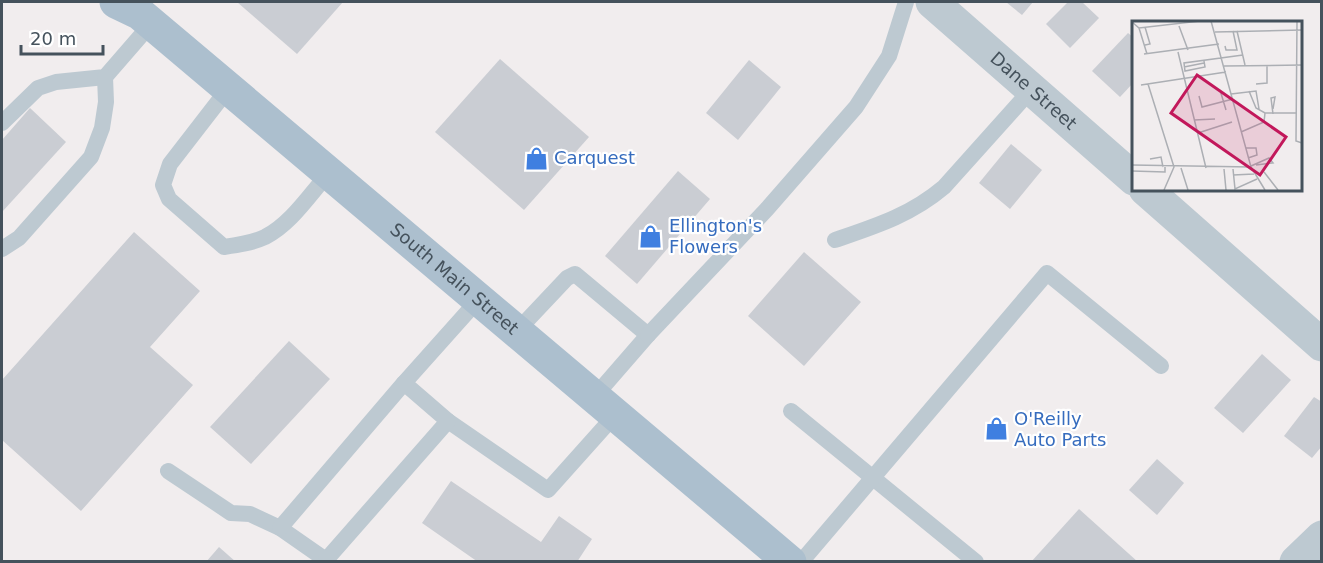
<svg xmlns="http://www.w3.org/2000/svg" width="1323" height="563" font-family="'DejaVu Sans',sans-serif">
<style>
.building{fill:#cacdd3}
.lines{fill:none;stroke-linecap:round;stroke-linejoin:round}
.service{stroke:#bdc9d1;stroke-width:16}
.minor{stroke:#bdc9d1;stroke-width:33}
.primary{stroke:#acbfce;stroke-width:33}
.labels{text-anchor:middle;stroke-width:4.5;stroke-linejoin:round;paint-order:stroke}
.street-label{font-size:18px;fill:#45525c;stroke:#fff}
.shop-label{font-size:18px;fill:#366cbe;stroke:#fff;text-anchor:start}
.inset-road{fill:none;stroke:#acafb4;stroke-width:1.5}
.view{fill:#c2185b;fill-opacity:0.15;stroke:#c2185b;stroke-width:3}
.inset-edge{fill:none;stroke:#45525c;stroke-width:3}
</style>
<rect width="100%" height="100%" fill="#f1edee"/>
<g class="building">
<path d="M237 2H343L297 54Z"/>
<path d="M1006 2H1033L1022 15Z"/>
<path d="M1068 2H1082L1099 18 1070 48 1046 24Z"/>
<path d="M1128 33 1134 38V82L1120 97 1092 71Z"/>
<path d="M500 59 589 137 524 210 435 132Z"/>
<path d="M749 60 781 87 738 140 706 113Z"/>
<path d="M30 108 66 142 2 212V140Z"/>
<path d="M1011 144 1042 170 1010 209 979 183Z"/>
<path d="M678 171 710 199 637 284 605 256Z"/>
<path d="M134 232 200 291 150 347 193 385 81 511 2 440V380Z"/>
<path d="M804 252 861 302 804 366 748 316Z"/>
<path d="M289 341 330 379 251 464 210 427Z"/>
<path d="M1262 354 1291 380 1243 433 1214 408Z"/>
<path d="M1314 397 1322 402V446L1312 458 1284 436Z"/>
<path d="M1157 459 1184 483 1157 515 1129 490Z"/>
<path d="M451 481 541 542 559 516 592 539 577 562H478L422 523Z"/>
<path d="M1079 509 1138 562H1031Z"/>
<path d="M219 547 236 562H206Z"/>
</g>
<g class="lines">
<g class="service">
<path d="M228 89 170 164 163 185 169 199 224 247C238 245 252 243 265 237 291 224 310 194 329 173"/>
<path d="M2 123 38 88 56 82 105 77 151 24"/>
<path d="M835 240C876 226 911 215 944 187L1032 89"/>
<path d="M2 249 19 238 91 157 102 128 106 102 105 77"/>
<path d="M517 331 567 278 575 274 648 335 595 396"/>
<path d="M648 335 767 209 856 107 889 56 906 2"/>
<path d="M791 411 976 562"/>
<path d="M448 421 548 490 616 414"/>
<path d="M168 471 231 513 250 514 280 528 326 560"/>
<path d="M280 528 404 383"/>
<path d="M327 562 326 560 448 421 404 383 479 299"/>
<path d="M801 562 1047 273 1161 366"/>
</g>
<g class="minor">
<path id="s1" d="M932 2 1134 179"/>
<path d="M1145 189 1322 345"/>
<path d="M1296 562 1322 537"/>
</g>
<path class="primary" id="s2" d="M116 2 139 13 790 562"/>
</g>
<defs>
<symbol id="shop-bare" viewBox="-9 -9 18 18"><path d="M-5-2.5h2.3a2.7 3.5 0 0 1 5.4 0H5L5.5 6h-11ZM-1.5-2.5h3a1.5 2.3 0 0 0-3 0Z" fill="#3f7fe0" stroke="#fff" stroke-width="2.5" paint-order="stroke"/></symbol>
</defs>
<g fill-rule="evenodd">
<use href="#shop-bare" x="520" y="142" width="33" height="33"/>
<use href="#shop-bare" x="634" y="220" width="33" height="33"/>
<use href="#shop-bare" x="980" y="412" width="33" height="33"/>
</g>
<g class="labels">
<g class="street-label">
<text dy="6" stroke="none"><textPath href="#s1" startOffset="135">Dane Street</textPath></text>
<text dy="6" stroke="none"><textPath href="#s2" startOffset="438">South Main Street</textPath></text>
</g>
<g class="shop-label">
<text x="554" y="164">Carquest</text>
<text x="669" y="232">Ellington's<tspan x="669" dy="21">Flowers</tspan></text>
<text x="1014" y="425">O'Reilly<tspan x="1014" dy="21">Auto Parts</tspan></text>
</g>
</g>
<g transform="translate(1132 21)">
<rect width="170" height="170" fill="#f1edee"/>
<path class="inset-road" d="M79 0 119 146 133 169M165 0 164 120 170 122M0 1 7 7 68 0M47 5 56 29M7 7 15 33M105 10 113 44M83 11 170 9M13 24 18 23 13 6M93 25 94 29H105L101 10M46 31 74 147M12 33 87 23M72 40 73 46 53 50 52 42 111 34M92 45 170 44M52 46 72 42M16 63 42 146 32 169M124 63 135 62V44M9 64 94 51M88 69 94 89M117 70 124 87 133 92H164M99 73 124 70 127 88M67 75 70 86 101 78M141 93 139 77 143 76 141 88M62 99 83 98M109 111 132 101 133 92M66 112 100 101M114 127H124L125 134 116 137M18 138 29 136 31 146M0 144 119 146M119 145 137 137 141 142 124 144M49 147 56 169M92 148 94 169M101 148 103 168 125 158M0 150 33 151V146M132 151 146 169M101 154 122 153"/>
<path class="view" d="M65 54 154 116 128 154 39 92Z"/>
<rect width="170" height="170" class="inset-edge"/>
</g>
<rect width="1323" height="563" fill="none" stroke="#45525c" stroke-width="6"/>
<path d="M21 45v9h82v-9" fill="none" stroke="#45525c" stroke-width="3"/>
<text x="30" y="45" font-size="18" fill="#45525c" stroke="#ffffff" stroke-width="4.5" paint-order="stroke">20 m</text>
</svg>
